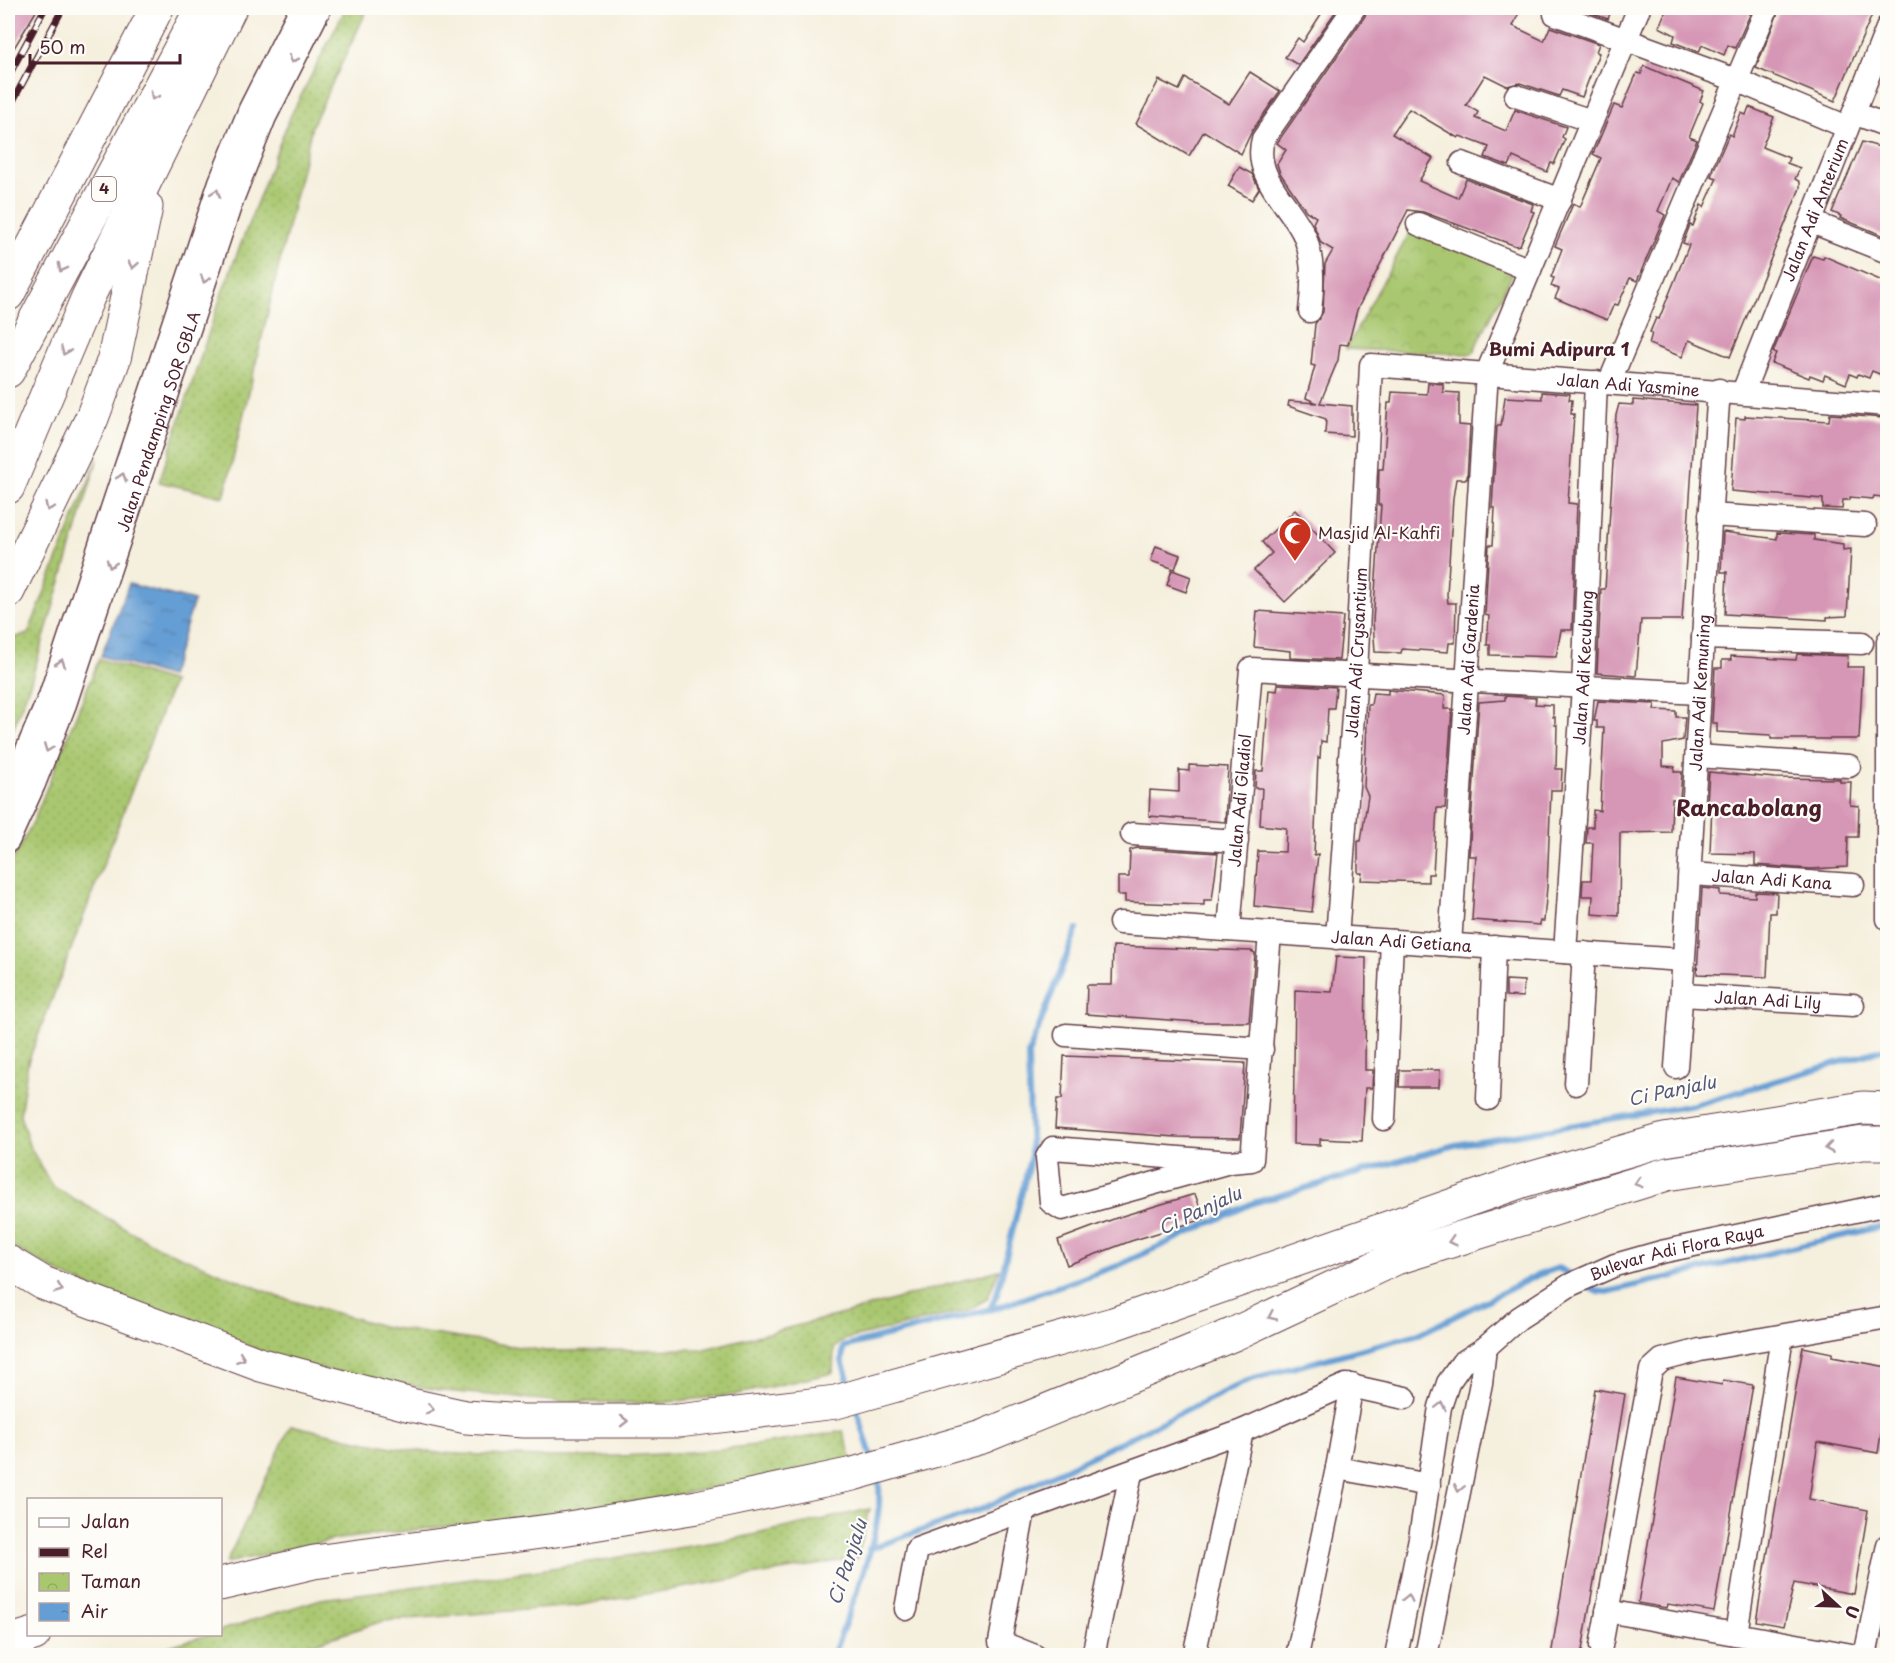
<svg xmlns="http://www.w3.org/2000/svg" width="1895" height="1663" font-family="'Playpen Sans',sans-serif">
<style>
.grass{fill:url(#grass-dots);stroke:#7a734d;stroke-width:1.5}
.park{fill:url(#park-crowns);stroke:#7a734d;stroke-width:1.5}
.water{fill:url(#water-ripples);stroke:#585e80;stroke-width:1.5}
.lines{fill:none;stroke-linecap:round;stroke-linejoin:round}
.stream{stroke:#659ed4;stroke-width:6}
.building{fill:#d696b5}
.minor-casing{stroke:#643e46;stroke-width:25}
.highway-casing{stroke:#643e46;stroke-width:35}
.minor{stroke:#fff;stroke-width:22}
.highway{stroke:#fff;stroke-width:33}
.rail-casing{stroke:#4a1f2b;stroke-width:7}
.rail{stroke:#fdfcf7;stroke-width:4.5;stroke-dasharray:14;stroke-linecap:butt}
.oneway{stroke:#ae9aa0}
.labels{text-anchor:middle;stroke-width:4.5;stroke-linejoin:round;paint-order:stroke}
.shield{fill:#fdfcf7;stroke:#806168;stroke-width:1.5}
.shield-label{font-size:15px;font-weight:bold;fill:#4a1f2b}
.street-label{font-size:16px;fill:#4a1f2b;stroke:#fdfcf7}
.poi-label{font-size:16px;fill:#4a1f2b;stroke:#fdfcf7;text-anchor:start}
.neighbourhood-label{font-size:18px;font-weight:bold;fill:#4a1f2b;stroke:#fdfcf7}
.water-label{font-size:18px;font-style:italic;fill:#565877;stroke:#fdfcf7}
.district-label{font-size:22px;font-weight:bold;fill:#4a1f2b;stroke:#fdfcf7}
</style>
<defs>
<pattern id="grass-dots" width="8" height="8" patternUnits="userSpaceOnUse" patternTransform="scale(1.5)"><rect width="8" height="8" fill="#a9c76f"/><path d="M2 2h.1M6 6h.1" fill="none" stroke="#93aa60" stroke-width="1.8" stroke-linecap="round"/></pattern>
<pattern id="park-crowns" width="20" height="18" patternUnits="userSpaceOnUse" patternTransform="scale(1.5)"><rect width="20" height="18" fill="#a9c76f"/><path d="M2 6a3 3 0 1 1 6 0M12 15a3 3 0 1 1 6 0" fill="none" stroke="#93aa60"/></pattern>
<pattern id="water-ripples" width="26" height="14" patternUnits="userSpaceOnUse" patternTransform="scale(1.5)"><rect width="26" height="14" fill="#659ed4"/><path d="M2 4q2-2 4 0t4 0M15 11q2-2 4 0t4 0" fill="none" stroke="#5580ac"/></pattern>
</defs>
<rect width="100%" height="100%" fill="#fdfcf7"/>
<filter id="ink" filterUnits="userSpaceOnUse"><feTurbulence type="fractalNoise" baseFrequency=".0167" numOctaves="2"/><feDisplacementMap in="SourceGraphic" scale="12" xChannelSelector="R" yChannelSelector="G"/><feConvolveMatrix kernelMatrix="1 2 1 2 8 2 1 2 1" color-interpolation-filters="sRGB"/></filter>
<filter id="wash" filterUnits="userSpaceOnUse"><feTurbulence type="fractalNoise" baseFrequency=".008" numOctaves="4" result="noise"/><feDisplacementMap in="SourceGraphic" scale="24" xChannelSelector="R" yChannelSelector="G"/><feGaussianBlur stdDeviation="1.35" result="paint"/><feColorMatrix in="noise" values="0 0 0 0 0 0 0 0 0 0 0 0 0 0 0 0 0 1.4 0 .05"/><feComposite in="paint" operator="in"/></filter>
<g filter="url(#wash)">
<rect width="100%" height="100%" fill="#f5efdd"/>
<g class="grass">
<path d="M346 8H368L312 126 224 497 159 482 222 293 289 119Z"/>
<path d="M98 458 31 681 8 742V639L28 634Z"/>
<path d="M99 659 173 682 28 1062 20 1115 29 1145 52 1186 156 1246 279 1297 386 1327 546 1351 704 1349 851 1312 999 1270 987 1299 968 1310 843 1340 834 1349 833 1373 733 1395 659 1403 564 1402 446 1391 357 1377 290 1362 73 1280 8 1245V869L33 822Z"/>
<path d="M291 1425C327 1433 363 1442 398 1448 435 1454 475 1455 512 1456 623 1460 733 1452 843 1431L852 1460 666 1497 545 1515 338 1539 226 1563Z"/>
<path d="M870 1509 857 1558 575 1606 383 1621 278 1655H139L207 1635 220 1634 221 1630 321 1599 533 1571 734 1539Z"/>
</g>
<path class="park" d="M1417 219 1517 265 1472 354 1346 349Z"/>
<path class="water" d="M129 584 194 601 170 677 101 656Z"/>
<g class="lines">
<g class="stream">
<path d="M1586 1285 1595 1291 1607 1292 1888 1225"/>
<path d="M990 1309 997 1294 1031 1155 1028 1055 1077 929"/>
<path d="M851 1389 842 1361 843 1347 999 1307 1117 1266 1253 1203 1455 1145 1694 1105 1888 1048"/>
<path d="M856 1408 872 1458"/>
<path d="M869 1549 982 1509 1251 1379 1419 1334 1538 1275 1558 1268 1575 1277"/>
<path d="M833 1656C848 1612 890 1519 877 1477"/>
</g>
</g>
<g id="blocks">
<g class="building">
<path d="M8 8H38L8 58Z"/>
<path d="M1325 8H1338L1298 65 1285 57 1298 38 1303 42Z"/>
<path d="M1367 8H1521L1513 26 1544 41 1550 27 1599 44 1596 52 1599 53 1582 97 1562 90 1559 96 1520 83 1507 86 1485 75 1466 105 1478 112 1475 118 1506 131 1515 110 1566 127 1562 137 1565 139 1554 164 1551 163 1547 172 1513 157 1509 166 1485 157 1489 147 1460 136 1458 138 1409 109 1392 134 1433 158 1419 181 1458 198 1466 179 1533 204 1531 211 1534 212 1520 245 1516 246 1423 212 1408 210 1357 310 1348 345 1340 344 1338 360 1320 403 1352 406V436L1325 434 1326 419 1288 406 1289 401 1317 403 1306 398 1315 366 1311 365 1315 324 1323 312 1325 264 1333 250 1321 243 1313 223 1316 217 1306 211 1280 173 1277 164 1286 150 1277 143 1365 16Z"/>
<path d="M1577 8H1612L1608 19Z"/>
<path d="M1667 8H1753L1735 48 1728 45 1724 55 1702 45 1699 52 1673 42 1675 35 1659 27Z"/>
<path d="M1780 8H1875L1835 101 1756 68Z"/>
<path d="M1644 66 1704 91 1700 101 1703 103 1689 137 1697 140 1679 182 1672 178 1665 195 1658 211 1665 215 1637 281 1630 278 1618 305 1614 304 1607 320 1555 298 1559 289 1551 286 1554 278 1551 277 1562 249 1555 246 1573 204 1580 207 1601 158 1593 154 1614 105 1622 108 1637 73 1641 74Z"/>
<path d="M1250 72 1280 91 1252 131 1241 154 1204 131 1189 156 1136 124 1159 80 1179 90 1185 78 1229 104Z"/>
<path d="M1749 107 1774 117 1762 147 1789 158 1787 163 1800 168 1795 179 1800 182V188L1730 357 1689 340 1682 357 1649 344 1652 333 1650 332 1656 318 1659 319 1689 245 1683 243 1690 225 1693 226 1701 205 1704 207 1717 178 1711 176 1729 134 1732 136 1741 113 1746 115Z"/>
<path d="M1862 142 1887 149V237L1840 218 1841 216 1832 212Z"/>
<path d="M1239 167 1252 174 1259 189 1252 200 1228 186Z"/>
<path d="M1813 256 1823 259 1824 256 1887 283V372L1884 371 1882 375 1872 371 1869 378 1858 374 1857 377 1850 374 1846 384 1825 375 1823 380 1810 375 1809 378 1772 363 1776 353 1773 352Z"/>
<path d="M1428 383 1443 384V392L1459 393V425L1470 426 1467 479H1456L1453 498 1447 595 1448 603H1456L1455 643H1449L1448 652 1402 649 1401 653 1375 652 1373 621 1381 505H1378L1379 469H1383L1388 403H1391L1392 392 1427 394Z"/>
<path d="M1542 392 1570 394 1569 400H1572L1571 414H1574L1568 503 1577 504 1572 630H1561L1556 657 1490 655V645H1487L1489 616 1485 615 1489 545H1493L1494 527 1495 508H1492L1497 426H1501L1505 397 1542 399Z"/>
<path d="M1633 400 1696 405 1682 620H1641L1636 676 1597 673 1601 589H1605L1616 415 1619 404 1633 405Z"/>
<path d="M1830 414 1884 418V423H1887V461L1885 460 1882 497 1874 496 1873 499 1850 497V500H1843L1842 509 1823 508V499L1731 491 1736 418 1745 419V416L1829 421Z"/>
<path d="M1295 510 1335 553 1285 602 1254 570 1272 553 1262 542Z"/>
<path d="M1723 532 1777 539V533L1814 535V540L1843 544V550L1851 549 1847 616 1827 617V620L1725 614 1727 572H1721Z"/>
<path d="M1156 546 1180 555 1175 569 1151 561Z"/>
<path d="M1172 570 1191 577 1186 592 1167 585Z"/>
<path d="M1257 611 1343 617 1339 660 1290 658V651L1254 647Z"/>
<path d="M1797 654 1848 656 1847 667H1863L1859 739H1771V735L1717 732V723H1712L1715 668H1722V660H1731V656L1796 660Z"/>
<path d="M1278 684 1336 687 1334 708H1328L1326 742 1321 741 1320 758 1318 757 1314 855 1318 854 1312 912 1254 906 1258 851 1285 852 1286 828 1260 825 1262 788H1255L1256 771H1263L1269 690 1277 691Z"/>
<path d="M1388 690 1445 695 1444 709H1452L1445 808H1437L1433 874H1428V882L1361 880 1362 873H1358V841H1361L1368 796 1364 787 1368 705H1371L1373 693 1388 694Z"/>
<path d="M1505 696 1536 698 1535 704 1553 705V717H1555V725H1557L1556 769H1562L1561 790H1551L1547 887 1544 921H1540V925L1472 920 1476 856H1469L1479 702 1505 700Z"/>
<path d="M1598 701 1655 704 1654 710 1676 711V717H1685L1683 740 1663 744V766L1675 767 1674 772H1682L1680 799H1672L1671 832 1620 833 1619 916 1592 914 1593 896H1582L1583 880H1591L1593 843H1586L1587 827H1593V810L1600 811 1601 790 1604 728H1597V721H1594Z"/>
<path d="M1189 765 1228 767 1225 822 1149 816 1150 790 1179 792V770L1189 771Z"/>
<path d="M1709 772 1775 778 1840 779V782H1851L1850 805 1859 806 1858 837H1848L1847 867 1811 869 1755 865V854L1710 853 1712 804H1707Z"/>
<path d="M1137 848 1218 853 1212 900H1204V905L1125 902V895H1118V877H1129L1130 850Z"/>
<path d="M1702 888 1720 890V895L1755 897V892L1777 893 1776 913H1770L1767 977 1697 974Z"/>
<path d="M1113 946 1251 951 1255 953 1249 1022H1197L1086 1014 1087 985H1112Z"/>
<path d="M1336 957 1366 958 1365 1070H1373L1372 1088H1365L1362 1141 1320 1139V1145L1293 1144 1295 990 1332 992Z"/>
<path d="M1506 980 1524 981 1523 997 1506 996Z"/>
<path d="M1064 1056 1245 1063 1240 1138 1176 1137 1055 1128 1057 1099H1062Z"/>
<path d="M1400 1070H1440L1439 1087H1399Z"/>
<path d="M1195 1194 1204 1219 1131 1241 1067 1265 1058 1240 1119 1217Z"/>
<path d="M1803 1347 1832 1353V1357L1887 1367V1395L1878 1453 1818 1442 1809 1499 1868 1510 1854 1594 1794 1583 1784 1626 1756 1621Z"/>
<path d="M1676 1377 1722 1385 1723 1380 1753 1385 1714 1612 1668 1604 1667 1608 1638 1603Z"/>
<path d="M1595 1389 1625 1394 1598 1558 1581 1656H1551Z"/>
</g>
</g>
</g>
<g filter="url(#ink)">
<use href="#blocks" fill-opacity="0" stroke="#643e46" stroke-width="1.5"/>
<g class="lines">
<defs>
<g id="minor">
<path d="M1555 14 1736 80 1847 127"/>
<path d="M1516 96 1592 121"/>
<path d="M1854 113 1888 126"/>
<path d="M1462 163 1560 200"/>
<path d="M1812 222 1888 252"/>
<path d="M1418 224 1530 270"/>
<path d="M1310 311C1313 286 1314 261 1305 237 1291 204 1252 178 1263 139L1354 8"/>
<path d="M1610 381 1767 8"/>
<path id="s1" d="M1743 392 1888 26"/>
<path d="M1710 515 1865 525"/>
<path d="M1703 638 1862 643"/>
<path d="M1888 641V919"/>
<path d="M1697 756 1849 766"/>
<path d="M8 794 50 696 220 182 250 109 301 8"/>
<path d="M1132 834 1237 841"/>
<path id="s2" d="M8 841 34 784 65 704 232 200 265 117 320 8"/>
<path id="s3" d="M1691 874 1853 885"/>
<path id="s4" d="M1120 923 1683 960"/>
<path id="s5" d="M1229 930 1251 669 1699 693"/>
<path id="s6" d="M1337 938 1356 674 1371 365 1888 405"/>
<path id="s7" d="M1450 945 1487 373 1639 8"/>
<path id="s8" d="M1565 952 1583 687 1596 382"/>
<path id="s9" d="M1682 995 1853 1005"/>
<path d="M1066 1035 1262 1049"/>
<path id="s10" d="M1676 1067C1694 842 1702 616 1719 390"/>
<path d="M1576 1084 1584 953"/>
<path d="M1488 1099 1494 947"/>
<path d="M1384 1119 1392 941"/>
<path d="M1230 1162 1053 1148 1047 1157 1051 1202 1062 1209 1230 1162 1252 1160 1270 933"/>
<path d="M1352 1385 1337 1468 1429 1485"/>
<path d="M1024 1510 1000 1642 1035 1656"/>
<path d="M906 1609 917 1549 1242 1431 1346 1385 1405 1398"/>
<path d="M1607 1611 1857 1656"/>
<path d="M1736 1634 1782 1336"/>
<path d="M1601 1646 1651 1370 1662 1360 1700 1350 1888 1317"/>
<path d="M1093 1656 1131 1473"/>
<path d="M1194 1656 1242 1431"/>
<path d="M1297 1656 1337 1468"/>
<path id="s11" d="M1396 1656 1420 1538 1440 1407 1448 1383 1462 1363 1485 1348 1519 1318 1570 1285 1615 1265 1661 1252 1888 1204"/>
<path d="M1426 1656 1481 1383 1485 1348"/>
<path d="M1865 1656 1888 1545"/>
</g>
<g id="highway">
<path d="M8 294 157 8"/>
<path d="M8 371 202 8"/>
<path d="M8 487 88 297 230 8"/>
<path d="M8 591 92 418 114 359 146 207"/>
<path d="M8 1262 43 1283 261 1365 411 1405 466 1417 523 1421H678L836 1402 1113 1324 1522 1181 1664 1140 1863 1108 1888 1109"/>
<path d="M220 1584 314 1562 556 1530 697 1507 853 1474 982 1437 1234 1334 1396 1258 1667 1174 1863 1143H1888"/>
<path d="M8 1642 34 1634"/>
</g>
</defs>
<use href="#minor" class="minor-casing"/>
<use href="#highway" class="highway-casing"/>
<use href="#minor" class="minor"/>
<use href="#highway" class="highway"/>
<defs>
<g id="rail">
<path d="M8 77 45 8"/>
<path d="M8 110 63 8"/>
</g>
</defs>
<use href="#rail" class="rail-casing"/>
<use href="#rail" class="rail"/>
</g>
<defs><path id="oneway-chevron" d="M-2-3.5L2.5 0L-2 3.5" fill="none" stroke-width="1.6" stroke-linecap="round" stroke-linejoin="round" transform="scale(1.5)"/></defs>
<g class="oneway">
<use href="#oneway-chevron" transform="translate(293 59) rotate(117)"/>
<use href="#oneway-chevron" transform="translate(154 96) rotate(118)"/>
<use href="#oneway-chevron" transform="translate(216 193) rotate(-70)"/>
<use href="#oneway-chevron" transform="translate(133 265) rotate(100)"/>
<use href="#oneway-chevron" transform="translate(62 268) rotate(118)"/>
<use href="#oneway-chevron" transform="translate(205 279) rotate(108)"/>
<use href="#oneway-chevron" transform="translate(65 351) rotate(113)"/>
<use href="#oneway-chevron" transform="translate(122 477) rotate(-72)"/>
<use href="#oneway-chevron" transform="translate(49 507) rotate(116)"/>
<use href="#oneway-chevron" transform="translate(111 564) rotate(108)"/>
<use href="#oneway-chevron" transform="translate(61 663) rotate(-72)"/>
<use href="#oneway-chevron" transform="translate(48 748) rotate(111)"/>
<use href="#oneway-chevron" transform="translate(1829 1148) rotate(171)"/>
<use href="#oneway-chevron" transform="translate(1638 1183) rotate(163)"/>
<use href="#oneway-chevron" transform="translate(1452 1241) rotate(163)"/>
<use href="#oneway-chevron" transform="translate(59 1289) rotate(21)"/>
<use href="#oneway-chevron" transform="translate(1272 1316) rotate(155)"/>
<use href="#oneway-chevron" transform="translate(241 1358) rotate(21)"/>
<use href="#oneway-chevron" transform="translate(1441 1406) rotate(-76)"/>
<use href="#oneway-chevron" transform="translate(430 1409) rotate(12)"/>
<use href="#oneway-chevron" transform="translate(624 1421)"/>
<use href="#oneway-chevron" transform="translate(1459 1488) rotate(102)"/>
<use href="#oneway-chevron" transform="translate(1408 1598) rotate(-78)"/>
</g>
</g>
<defs>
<symbol id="mosque-pin" viewBox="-11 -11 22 30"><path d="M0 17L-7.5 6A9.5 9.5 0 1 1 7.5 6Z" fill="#c8321e" stroke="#fdfcf7"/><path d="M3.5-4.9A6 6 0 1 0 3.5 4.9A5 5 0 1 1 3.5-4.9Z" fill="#fff"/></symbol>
</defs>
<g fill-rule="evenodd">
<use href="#mosque-pin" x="1276" y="514" width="38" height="52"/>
</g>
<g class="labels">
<rect class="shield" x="92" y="177" width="24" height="24" rx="4.5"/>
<g class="shield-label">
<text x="104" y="194">4</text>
</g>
<g class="street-label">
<text dy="6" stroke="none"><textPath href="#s1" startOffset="196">Jalan Adi Anterium</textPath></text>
<text dy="6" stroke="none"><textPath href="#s6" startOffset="832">Jalan Adi Yasmine</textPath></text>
<text dy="6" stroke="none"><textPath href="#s2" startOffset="446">Jalan Pendamping SOR GBLA</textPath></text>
<text dy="6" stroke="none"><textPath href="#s6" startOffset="286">Jalan Adi Crysantium</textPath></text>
<text dy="6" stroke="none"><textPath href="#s7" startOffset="286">Jalan Adi Gardenia</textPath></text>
<text dy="6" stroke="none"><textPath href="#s8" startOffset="285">Jalan Adi Kecubung</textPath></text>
<text dy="6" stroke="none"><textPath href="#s10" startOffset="375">Jalan Adi Kemuning</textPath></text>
<text dy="6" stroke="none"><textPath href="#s5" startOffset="130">Jalan Adi Gladiol</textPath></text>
<text dy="6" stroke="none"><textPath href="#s3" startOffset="81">Jalan Adi Kana</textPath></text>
<text dy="6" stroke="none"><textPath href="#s4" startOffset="282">Jalan Adi Getiana</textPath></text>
<text dy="6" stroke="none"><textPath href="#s9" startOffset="86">Jalan Adi Lily</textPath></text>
<text dy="6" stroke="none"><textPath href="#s11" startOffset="548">Bulevar Adi Flora Raya</textPath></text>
</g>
<g class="poi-label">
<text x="1318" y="539">Masjid Al-Kahfi</text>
</g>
<g class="neighbourhood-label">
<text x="1559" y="356">Bumi Adipura 1</text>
</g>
<g class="water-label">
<text transform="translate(1672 1091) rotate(-12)" y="6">Ci Panjalu</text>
<text transform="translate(1200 1211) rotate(-25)" y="6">Ci Panjalu</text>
<text transform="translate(848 1562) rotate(-72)" y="6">Ci Panjalu</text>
</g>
<g class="district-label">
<text x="1749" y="816">Rancabolang</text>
</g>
</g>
<rect width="1895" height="1663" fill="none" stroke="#fdfcf7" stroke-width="30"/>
<rect x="27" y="1498" width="195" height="138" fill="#fdfcf7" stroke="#b5a4a5" stroke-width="1.5"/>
<rect x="39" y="1518" width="30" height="9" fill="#ffffff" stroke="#b5a4a5" stroke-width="1.5"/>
<text x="81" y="1528" font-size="18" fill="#4a1f2b">Jalan</text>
<rect x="39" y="1548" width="30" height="9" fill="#4a1f2b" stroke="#b5a4a5" stroke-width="1.5"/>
<text x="81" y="1558" font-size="18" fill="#4a1f2b">Rel</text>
<rect x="39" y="1573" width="30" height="18" fill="url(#park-crowns)" stroke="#b5a4a5" stroke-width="1.5"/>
<text x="81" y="1588" font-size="18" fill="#4a1f2b">Taman</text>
<rect x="39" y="1603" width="30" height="18" fill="url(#water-ripples)" stroke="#b5a4a5" stroke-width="1.5"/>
<text x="81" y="1618" font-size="18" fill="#4a1f2b">Air</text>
<g transform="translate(1838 1606) rotate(112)" stroke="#fdfcf7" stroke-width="4.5" paint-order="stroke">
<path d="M0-4.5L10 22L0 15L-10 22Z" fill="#4a1f2b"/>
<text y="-9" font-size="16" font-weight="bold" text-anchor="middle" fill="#4a1f2b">U</text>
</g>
<path d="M30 54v9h150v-9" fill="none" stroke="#4a1f2b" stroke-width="3"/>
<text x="39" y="54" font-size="18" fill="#4a1f2b" stroke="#fdfcf7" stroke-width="4.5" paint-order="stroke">50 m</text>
</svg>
